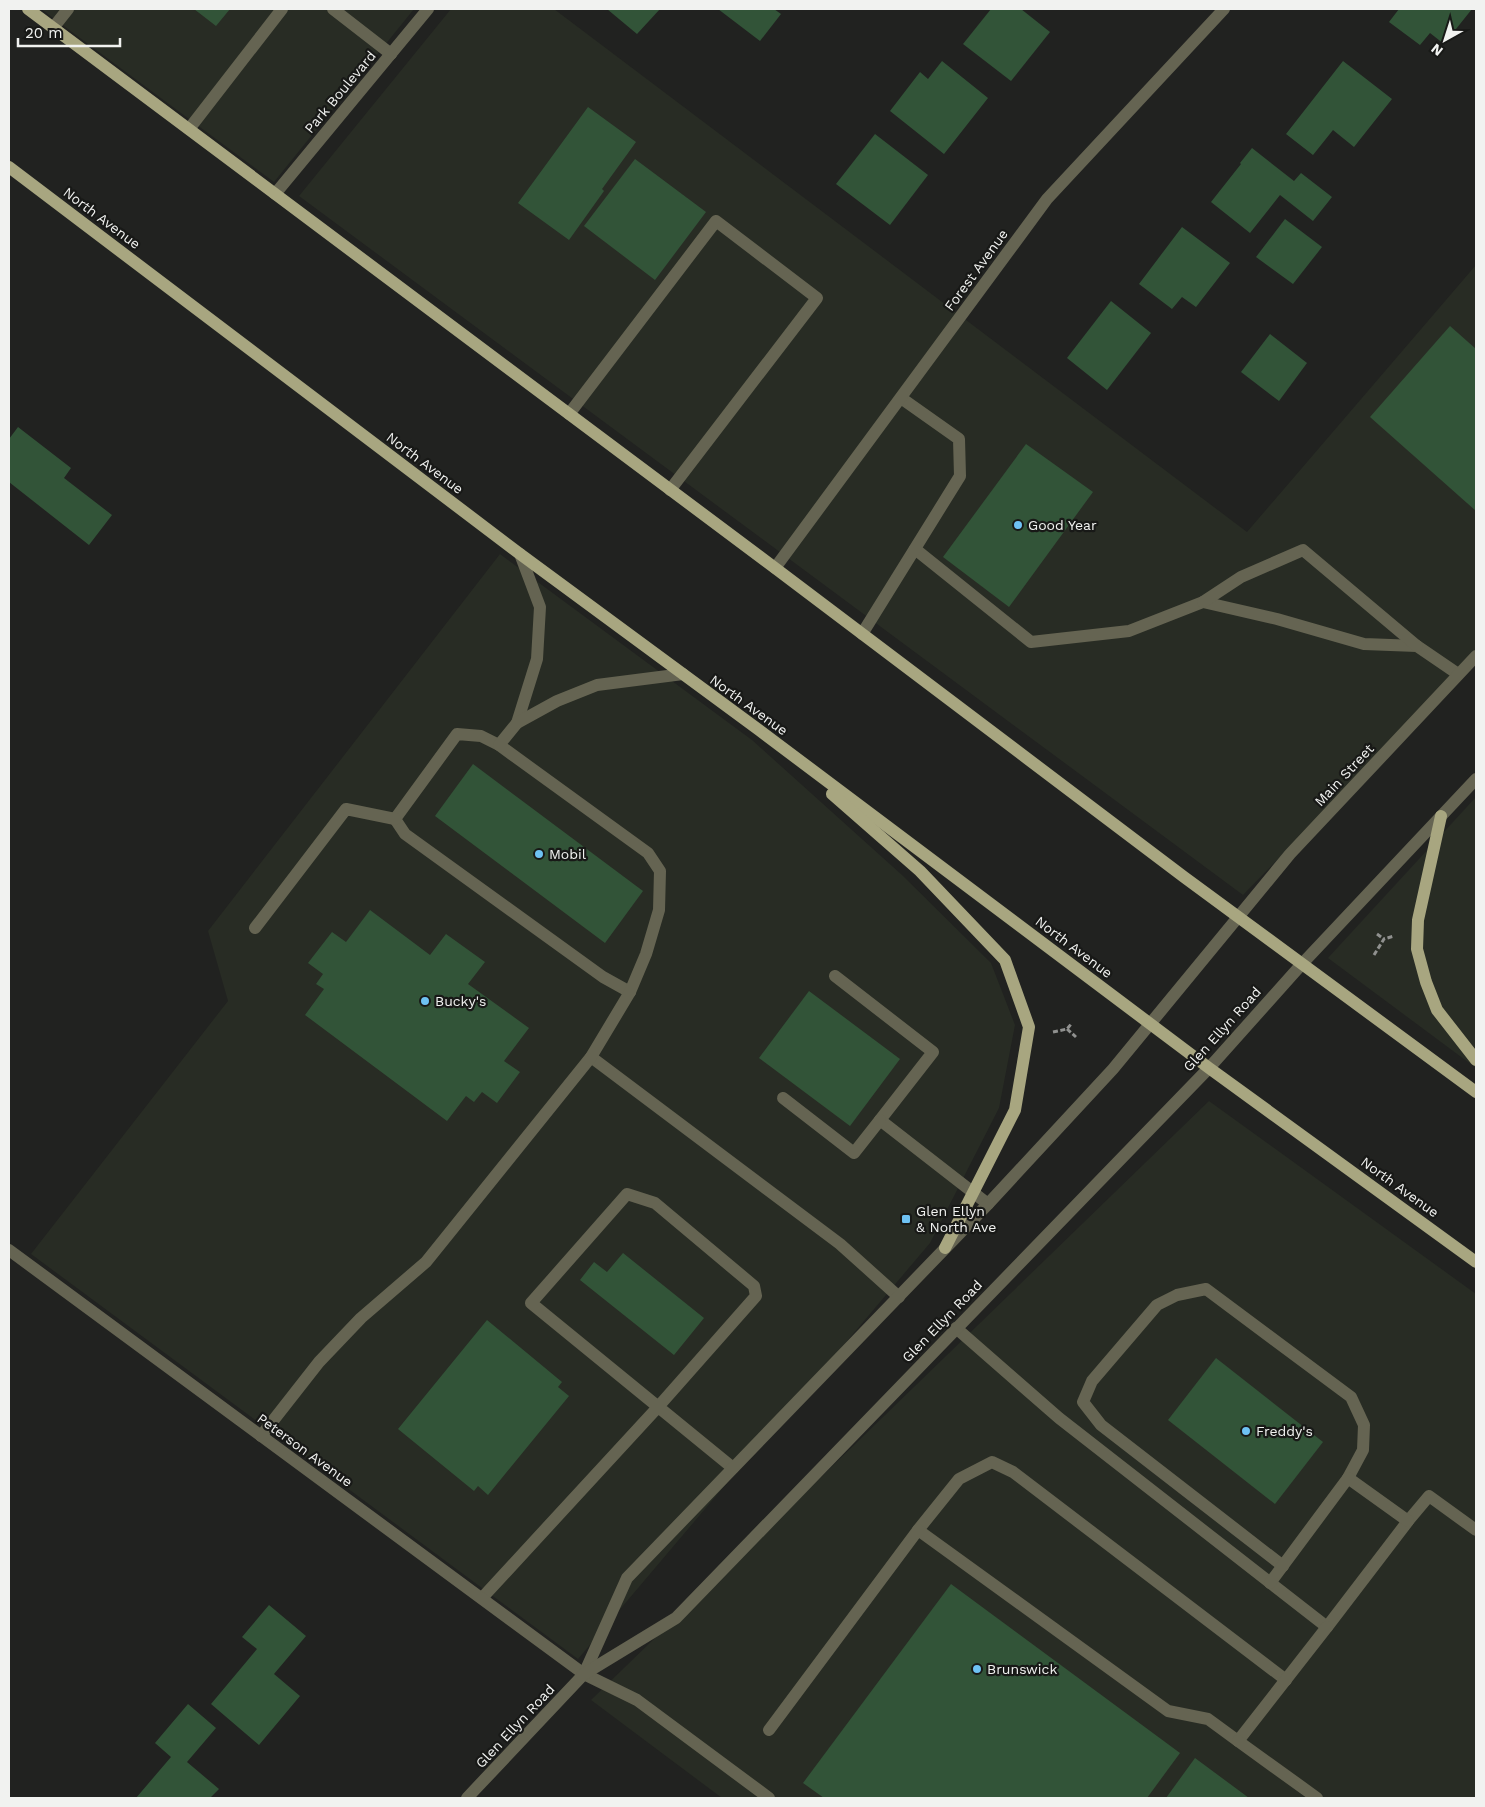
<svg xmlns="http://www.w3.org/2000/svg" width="1485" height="1807" font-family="'Work Sans',sans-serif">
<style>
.built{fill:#282c24}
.building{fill:#325438}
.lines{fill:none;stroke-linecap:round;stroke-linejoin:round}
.path{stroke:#90918f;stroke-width:3;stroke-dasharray:5 2.5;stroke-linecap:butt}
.service{stroke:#656452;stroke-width:12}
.minor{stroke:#656452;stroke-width:12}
.tertiary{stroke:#656452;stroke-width:12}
.primary{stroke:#a8a680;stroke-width:12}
.poi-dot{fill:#6ec2f3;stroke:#181917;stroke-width:2}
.labels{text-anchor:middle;stroke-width:4.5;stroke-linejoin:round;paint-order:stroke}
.street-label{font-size:14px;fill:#f1f2f0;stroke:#181917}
.poi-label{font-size:14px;fill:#f1f2f0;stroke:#181917;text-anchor:start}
</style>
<rect width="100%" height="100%" fill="#212220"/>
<g class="built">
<path d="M41 9H414L274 182Z"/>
<path d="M451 9H554L1247 532 1476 265V656L1243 895 299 196Z"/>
<path d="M500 554 752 740 902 875 991 963 1015 1025 999 1108 930 1243 578 1659 31 1254 228 1001 208 931Z"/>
<path d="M1476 797V1068L1328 958Z"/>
<path d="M1209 1101 1476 1294V1798H722L591 1700Z"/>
</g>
<g class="building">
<path d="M194 9H230L216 26Z"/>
<path d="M607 9H660L637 34Z"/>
<path d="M718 9H774L781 14 760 41Z"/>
<path d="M991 9H1021L1050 32 1011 81 963 44Z"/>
<path d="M1399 9H1472L1444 44 1430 33 1420 45 1389 22Z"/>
<path d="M942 61 988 98 944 154 890 111 920 72 928 79Z"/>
<path d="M1343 61 1392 99 1354 147 1333 130 1313 155 1286 134Z"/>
<path d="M588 107 636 142 602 189 604 191 569 240 518 203Z"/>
<path d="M875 134 928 175 890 225 836 184Z"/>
<path d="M1252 148 1294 181 1301 173 1332 197 1313 221 1280 195 1250 233 1211 202 1241 164 1240 163Z"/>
<path d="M635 159 706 212 655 280 584 226Z"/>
<path d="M1285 219 1322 247 1293 284 1256 257Z"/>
<path d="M1182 227 1230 263 1196 307 1182 297 1172 309 1139 284Z"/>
<path d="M1111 301 1151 333 1107 390 1067 358Z"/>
<path d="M1450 326 1476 349V511L1370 417Z"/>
<path d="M1270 334 1307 363 1279 401 1241 372Z"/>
<path d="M18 427 71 468 64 478 112 515 89 545 9 482V439Z"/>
<path d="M1026 444 1093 492 1009 607 943 557Z"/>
<path d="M473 764 643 891 605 943 435 816Z"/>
<path d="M370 910 430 955 446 934 485 962 468 984 529 1028 504 1061 520 1072 497 1103 482 1092 474 1102 466 1096 447 1121 305 1015 324 989 316 984 323 974 308 963 332 932 346 942Z"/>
<path d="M809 991 900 1059 850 1126 759 1058Z"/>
<path d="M623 1253 704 1318 674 1355 580 1280 594 1262 607 1272Z"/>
<path d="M487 1320 562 1382 558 1387 569 1396 488 1495 478 1486 474 1491 398 1429Z"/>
<path d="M1216 1358 1323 1442 1275 1504 1168 1420Z"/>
<path d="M951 1584 1180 1753 1147 1798H824L803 1783Z"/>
<path d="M269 1605 306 1636 274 1674 300 1696 259 1745 211 1704 257 1649 242 1637Z"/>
<path d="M188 1704 216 1728 187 1762 219 1789 210 1798H136L171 1757 155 1743Z"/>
<path d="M1195 1758 1249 1798H1166Z"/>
</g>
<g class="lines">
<g class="path">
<path d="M1377 934 1384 939"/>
<path d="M1374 955 1384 939 1394 936"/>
<path d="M1067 1029 1076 1037"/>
<path d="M1053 1032 1067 1029 1072 1023"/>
</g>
<g class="service">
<path d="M333 9 391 54"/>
<path d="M53 28 68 9"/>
<path d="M189 129 282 9"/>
<path d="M569 414 716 221 817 298 670 490"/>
<path d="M915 549 1031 642 1129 631 1203 602 1277 619 1364 644 1417 646 1458 674"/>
<path d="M1203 602 1241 577 1303 550 1417 646"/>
<path d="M862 634 960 476 959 439 901 398"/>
<path d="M517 723 537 659 540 607 520 554"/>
<path d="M499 745 481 736 457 734 395 819 405 834 603 977 630 992"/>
<path d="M255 928 346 809 395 819"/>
<path d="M835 976 933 1052 880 1120 988 1204"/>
<path d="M591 1057 840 1244 899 1297"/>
<path d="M783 1098 854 1153 880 1120"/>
<path d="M956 1328 1059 1418 1327 1627 1408 1521 1429 1496 1476 1530"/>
<path d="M261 1436 319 1362 361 1318 426 1262 591 1057 630 992 646 954 659 910 660 871 648 853 499 745 517 723 557 701 597 685 683 674"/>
<path d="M918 1530 959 1479 992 1462 1013 1472 1286 1680"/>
<path d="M1283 1566 1101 1425 1083 1402 1092 1381 1157 1305 1177 1295 1206 1289 1351 1397 1364 1425 1363 1450 1348 1478"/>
<path d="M1270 1583 1348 1478 1408 1521"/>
<path d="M482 1598 658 1407 756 1296 754 1286 655 1203 627 1194 531 1303C598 1358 666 1413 733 1468"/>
<path d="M584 1674 637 1700 769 1798"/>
<path d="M769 1730 918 1530 1168 1711 1208 1719 1238 1741 1327 1627"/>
<path d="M1238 1741 1317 1798"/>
</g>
<g class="minor">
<path d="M275 194 428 9"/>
<path d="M775 568 1047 199 1224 9"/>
<path d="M9 1250 584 1674"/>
</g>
<g class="tertiary">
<path d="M584 1674 627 1578 988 1204 1113 1069 1290 854 1476 656"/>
<path d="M467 1798 584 1674 676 1618 1209 1068 1301 965 1476 779"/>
</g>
<g class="primary">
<path d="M28 9 775 568 1184 877 1476 1092"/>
<path d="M9 167 520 554 759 730 1209 1068 1476 1262"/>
<path d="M832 794 920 871 1005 960 1029 1027 1015 1110 945 1248"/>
<path d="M1441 816 1418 920 1417 949 1426 982 1437 1010 1476 1060"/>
</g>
</g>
<g class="poi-dot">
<circle cx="1018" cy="525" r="5"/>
<circle cx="539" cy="854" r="5"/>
<circle cx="425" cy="1001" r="5"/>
<rect x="901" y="1214" width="10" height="10" rx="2.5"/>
<circle cx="1246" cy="1431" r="5"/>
<circle cx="977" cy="1669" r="5"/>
</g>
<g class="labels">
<g class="street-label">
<text transform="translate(340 92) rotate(-50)" y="5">Park Boulevard</text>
<text transform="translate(102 218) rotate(37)" y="5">North Avenue</text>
<text transform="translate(976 270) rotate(-54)" y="5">Forest Avenue</text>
<text transform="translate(425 463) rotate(37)" y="5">North Avenue</text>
<text transform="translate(749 705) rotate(36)" y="5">North Avenue</text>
<text transform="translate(1344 775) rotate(-47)" y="5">Main Street</text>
<text transform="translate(1074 947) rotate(37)" y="5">North Avenue</text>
<text transform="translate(1222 1029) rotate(-48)" y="5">Glen Ellyn Road</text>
<text transform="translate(1400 1187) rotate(36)" y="5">North Avenue</text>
<text transform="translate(942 1321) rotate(-46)" y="5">Glen Ellyn Road</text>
<text transform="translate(305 1450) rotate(36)" y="5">Peterson Avenue</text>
<text transform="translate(515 1726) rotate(-47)" y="5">Glen Ellyn Road</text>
</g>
<g class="poi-label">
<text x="1028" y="530">Good Year</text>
<text x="549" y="859">Mobil</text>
<text x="435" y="1006">Bucky's</text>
<text x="916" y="1216">Glen Ellyn<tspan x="916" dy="16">&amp; North Ave</tspan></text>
<text x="1256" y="1436">Freddy's</text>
<text x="987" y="1674">Brunswick</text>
</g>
</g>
<rect width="1485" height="1807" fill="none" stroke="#f1f2f0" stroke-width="20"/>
<g transform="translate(1445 40) rotate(219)" stroke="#181917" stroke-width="4" paint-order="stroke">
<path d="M0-4L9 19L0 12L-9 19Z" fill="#f1f2f0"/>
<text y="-8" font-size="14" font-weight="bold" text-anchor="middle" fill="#f1f2f0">N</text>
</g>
<path d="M18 38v8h102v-8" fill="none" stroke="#f1f2f0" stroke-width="2.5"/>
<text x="25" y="38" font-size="15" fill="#f1f2f0" stroke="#181917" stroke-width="4" paint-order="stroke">20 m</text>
</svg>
